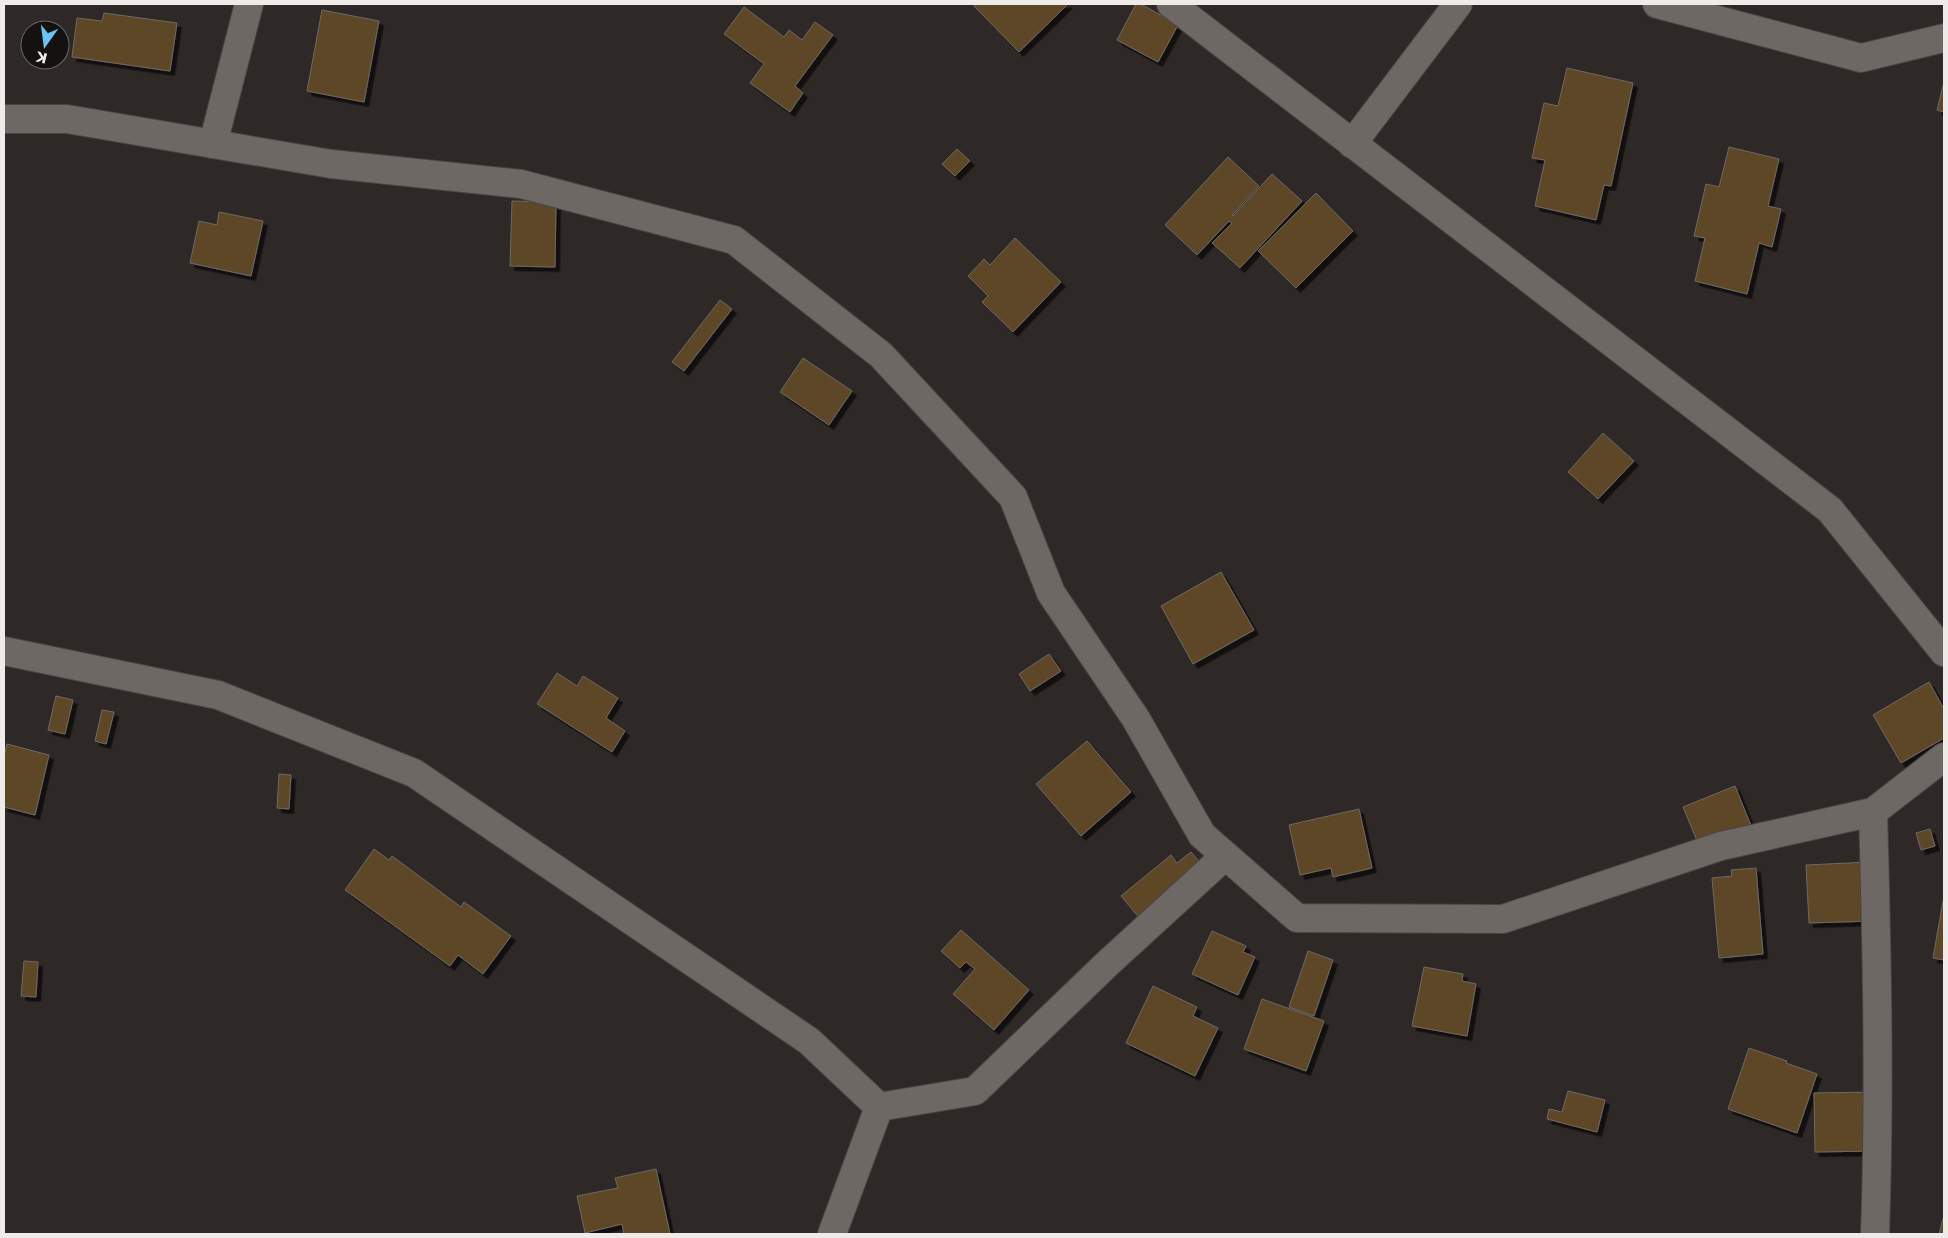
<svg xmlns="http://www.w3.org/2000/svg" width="1948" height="1238" font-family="'DejaVu Sans',sans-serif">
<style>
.building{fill:#5d4725;stroke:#6d6a65;filter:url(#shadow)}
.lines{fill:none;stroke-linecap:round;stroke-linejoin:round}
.street-casing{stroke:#4a4543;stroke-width:30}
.street{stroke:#6e6865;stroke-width:28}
</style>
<defs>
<filter id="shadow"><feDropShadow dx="4.5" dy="4.5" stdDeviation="0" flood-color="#0009"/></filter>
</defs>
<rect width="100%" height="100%" fill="#2e2826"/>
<g class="building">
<path d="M976 4H1068L1019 52 974 6Z"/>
<path d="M1136 4H1141L1178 25 1158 62 1117 40Z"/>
<path d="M744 7 784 37 789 30 802 40 815 22 833 35 795 86 803 93 790 112 750 83 764 64 724 34Z"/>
<path d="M322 10 379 21 364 102 307 91Z"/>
<path d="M104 13 177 23 170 71 72 57 77 18 102 21Z"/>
<path d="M1567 68 1633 83 1611 186 1604 185 1596 220 1535 206 1545 160 1532 158 1544 103 1558 106Z"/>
<path d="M1944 82V112L1937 110Z"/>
<path d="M1729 147 1779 159 1768 206 1781 209 1772 247 1759 243 1747 294 1695 281 1705 238 1694 236 1706 184 1719 187Z"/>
<path d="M957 149 970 161 955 176 942 164Z"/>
<path d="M1228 157 1259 186 1232 215 1233 216 1272 174 1302 201 1240 268 1212 243 1232 223 1229 221 1197 255 1165 225Z"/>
<path d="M1316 193 1353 231 1296 288 1258 251Z"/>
<path d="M512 201 556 202 555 267 510 266Z"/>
<path d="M219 212 263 221 251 276 190 263 199 221 217 225Z"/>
<path d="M1015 238 1061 282 1013 332 982 302 988 296 968 276 984 259 990 265Z"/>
<path d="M720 300 732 309 684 371 672 362Z"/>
<path d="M803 358 852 391 829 425 780 392Z"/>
<path d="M1603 433 1634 461 1598 499 1568 472Z"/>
<path d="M1221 572 1254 630 1193 664 1161 606Z"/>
<path d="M1049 654 1061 671 1030 691 1019 674Z"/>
<path d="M557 673 577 686 583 676 618 698 606 718 625 731 612 752 537 704Z"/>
<path d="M1929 682 1944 709V738L1901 763 1873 715Z"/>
<path d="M56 696 73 700 65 734 48 730Z"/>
<path d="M102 710 114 712 106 744 95 741Z"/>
<path d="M1087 741 1131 792 1081 836 1036 784Z"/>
<path d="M7 744 49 755 35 815 4 807V756Z"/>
<path d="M279 774 291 775 289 809 277 808Z"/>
<path d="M1735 786 1752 828 1700 848 1683 807Z"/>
<path d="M1359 809 1372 868 1333 877 1331 868 1300 875 1289 825Z"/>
<path d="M1930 829 1935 846 1921 850 1916 833Z"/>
<path d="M374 849 389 860 392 856 461 907 464 902 511 936 483 974 458 955 450 966 345 890Z"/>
<path d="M1191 852 1205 868 1142 921 1121 896 1171 855 1177 863Z"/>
<path d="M1870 862 1872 921 1809 923 1806 865Z"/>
<path d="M1756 868 1763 954 1719 958 1712 878 1732 876 1731 870Z"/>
<path d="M1943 901H1944V960L1933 958Z"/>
<path d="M961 930 1029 990 994 1030 953 994 975 969 966 962 960 968 941 951Z"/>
<path d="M1212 931 1246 946 1243 952 1255 957 1238 995 1192 974Z"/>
<path d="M1308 951 1333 960 1314 1016 1289 1007Z"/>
<path d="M24 961 38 962 36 997 21 996Z"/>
<path d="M1424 967 1463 974 1462 981 1476 984 1467 1036 1412 1026Z"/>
<path d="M1153 986 1197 1007 1193 1016 1218 1028 1195 1076 1126 1043Z"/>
<path d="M1262 999 1324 1021 1306 1071 1244 1049Z"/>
<path d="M1749 1048 1787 1061 1786 1063 1817 1074 1797 1133 1728 1109Z"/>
<path d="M1568 1091 1605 1100 1597 1132 1547 1119 1549 1109 1562 1112Z"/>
<path d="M1873 1092 1874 1151 1815 1152 1814 1093Z"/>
<path d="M656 1169 670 1234H624L622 1224 585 1233 577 1196 618 1188 615 1178Z"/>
<path d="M1944 1215V1234H1939Z"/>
</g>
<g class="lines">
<defs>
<g id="street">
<path d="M1171 4 1830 510 1944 652"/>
<path d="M1657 4 1861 58 1944 38"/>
<path d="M4 119H67L331 164 521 184 734 240 881 355 1013 497 1051 593 1136 719 1202 835 1297 918 1503 919 1721 846 1873 812 1944 757"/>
<path d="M213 144 249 4"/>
<path d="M1352 144 1458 4"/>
<path d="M4 651 218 695 414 773 809 1041 879 1107"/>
<path d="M1873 812C1877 953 1880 1093 1875 1234"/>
<path d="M832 1234 879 1107 975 1091 1108 963 1225 856"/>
</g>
</defs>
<use href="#street" class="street-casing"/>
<use href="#street" class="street"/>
</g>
<rect width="1948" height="1238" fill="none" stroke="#efebe9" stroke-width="10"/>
<g transform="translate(45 45) rotate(194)"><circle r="24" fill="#141211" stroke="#6c6967"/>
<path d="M0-4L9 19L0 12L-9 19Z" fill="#6bc3f2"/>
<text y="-8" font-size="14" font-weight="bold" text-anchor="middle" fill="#efebe9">K</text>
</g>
</svg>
